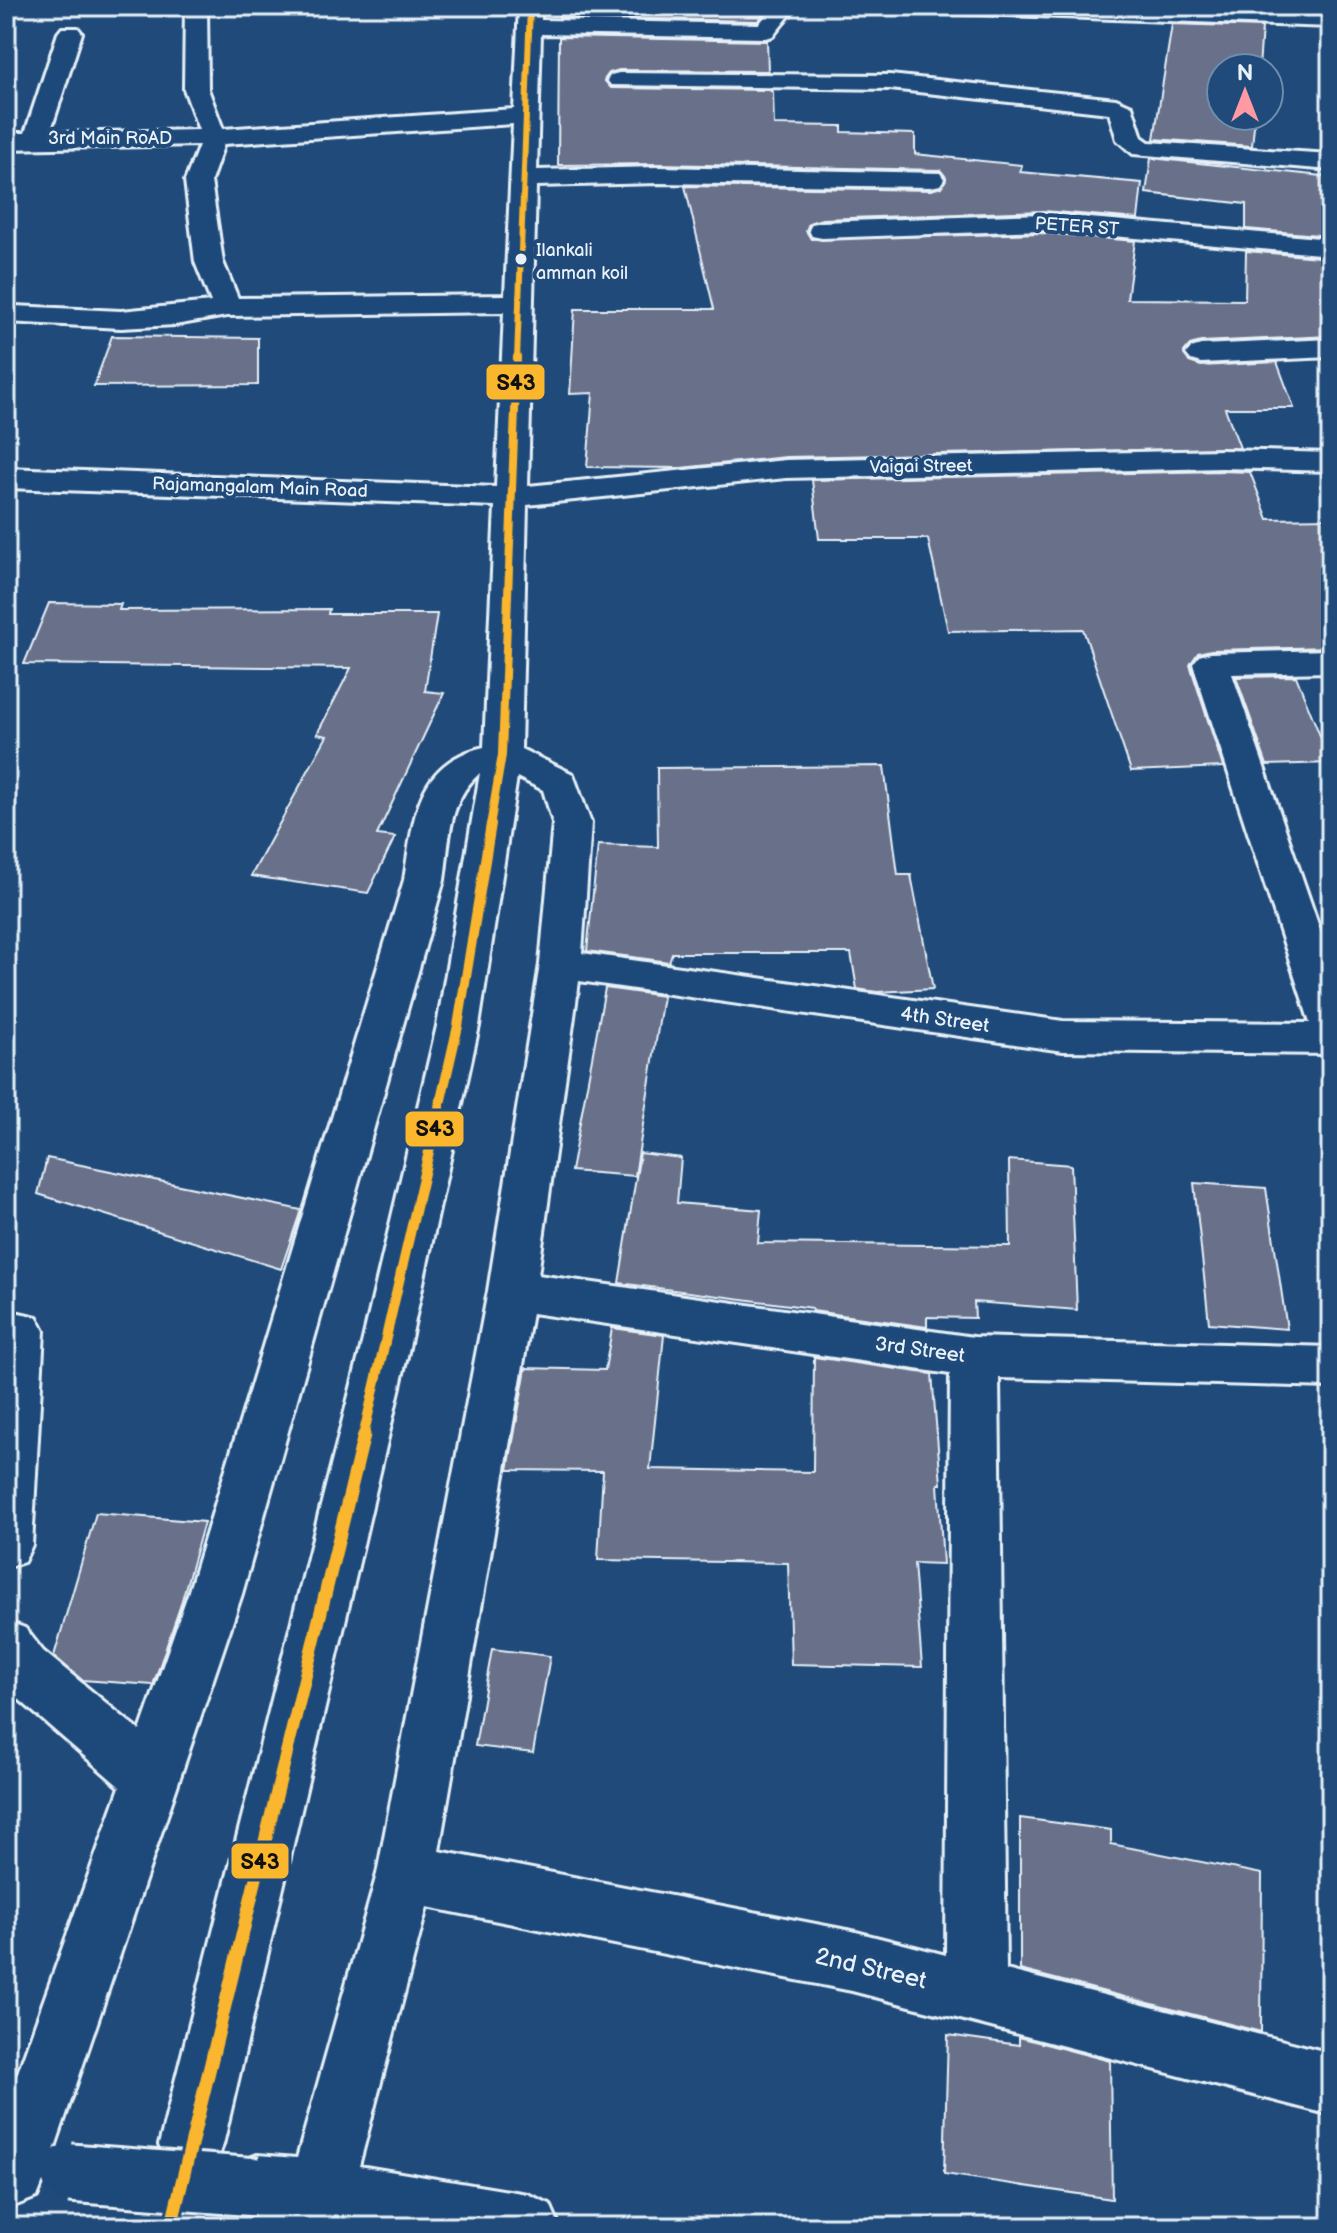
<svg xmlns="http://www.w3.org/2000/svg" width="1337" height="2233" font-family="'Balsamiq Sans',sans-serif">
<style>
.building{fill:#676f8a;stroke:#e8f1f8;stroke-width:2}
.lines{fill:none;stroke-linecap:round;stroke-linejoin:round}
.minor-tunnel{stroke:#3d638d;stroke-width:57;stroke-dasharray:57 29;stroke-linecap:butt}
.minor-casing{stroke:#e8f1f8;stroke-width:6}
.minor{fill:#1f4a7a;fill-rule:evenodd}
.minor-bridge-casing{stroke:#e8f1f8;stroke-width:63;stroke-linecap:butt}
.minor-bridge{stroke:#1f4a7a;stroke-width:57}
.bus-1-far3-casing{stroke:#1f4a7a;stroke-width:10}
.bus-1-far2-casing{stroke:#1f4a7a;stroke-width:13}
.bus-1-far1-casing{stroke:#1f4a7a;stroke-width:16}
.bus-1-casing{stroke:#1f4a7a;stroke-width:19}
.bus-1-far3{stroke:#fab62d;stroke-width:6}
.bus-1-far2{stroke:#fab62d;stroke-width:8}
.bus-1-far1{stroke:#fab62d;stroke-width:10}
.bus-1{stroke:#fab62d;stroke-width:13}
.bus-dot{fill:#e8f1f8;stroke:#1f4a7a;stroke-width:3}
.labels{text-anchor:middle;stroke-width:8;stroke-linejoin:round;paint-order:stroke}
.far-street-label{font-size:18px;fill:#e8f1f8;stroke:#1f4a7a}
.bus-label{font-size:18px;fill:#e8f1f8;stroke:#1f4a7a;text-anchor:start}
.street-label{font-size:20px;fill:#e8f1f8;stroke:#1f4a7a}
.near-street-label{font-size:24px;fill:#e8f1f8;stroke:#1f4a7a}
.line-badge{stroke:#1f4a7a;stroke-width:3}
.pale-badge-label{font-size:22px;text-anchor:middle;font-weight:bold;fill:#111}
</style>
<rect width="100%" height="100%" fill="#1f4a7a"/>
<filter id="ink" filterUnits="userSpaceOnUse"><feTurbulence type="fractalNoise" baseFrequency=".0125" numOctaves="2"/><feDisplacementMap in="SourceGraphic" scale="16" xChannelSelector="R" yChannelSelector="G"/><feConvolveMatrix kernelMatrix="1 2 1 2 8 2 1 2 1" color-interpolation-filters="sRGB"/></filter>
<g filter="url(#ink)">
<g class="building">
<path d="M565 6H765V12L758 21 559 17V9Z"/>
<path d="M1172 24 1262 27 1259 68H1221V116H1255L1252 146 1154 139Z"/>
<path d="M559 37 767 41 768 71 619 70 609 73 604 80 611 88 769 90 773 92 774 125 842 126V132L915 134V154L1022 165 1020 172 1142 183 1138 219 1044 211 822 219 809 223 806 231 811 239 1044 233 1135 241 1127 299 1245 300 1246 251 1331 258V336L1201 342 1190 345 1184 352 1189 362 1201 366 1277 362 1294 408H1225L1240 448 786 457 681 468 587 467 593 393 570 394 575 309H714L685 186 931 190 942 187 946 177 940 170 659 164 558 165Z"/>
<path d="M1151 158 1331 177V236L1246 229V204L1146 193Z"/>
<path d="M112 336 258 338V385L94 386Z"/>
<path d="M1222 471 1250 472 1268 519 1331 518V647L1211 650 1198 653 1190 665 1223 767 1131 771 1083 629 948 631 928 539H819L812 480Z"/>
<path d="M49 603 121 604 119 610 329 609 328 614H437L425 691 444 693 377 835 395 837 368 893 251 876 327 736 317 734 351 668 24 664Z"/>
<path d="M1296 676 1331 763 1267 765 1236 677Z"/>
<path d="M884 766 898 875H911L933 989 877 992 857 989 851 953H672L669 962 587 951 598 845 658 847 657 768Z"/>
<path d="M605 988 663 996 635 1176 571 1171Z"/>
<path d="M640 1153 681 1158 677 1203 761 1210 758 1243 1010 1246 1009 1160 1071 1165 1077 1310 974 1302 975 1318 927 1317V1327L813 1311 812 1308 619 1283Z"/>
<path d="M47 1158 301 1210 281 1269 38 1194Z"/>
<path d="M1194 1183 1266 1188 1287 1329 1209 1323Z"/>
<path d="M612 1328 664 1335 650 1469 813 1472 814 1357 932 1374 941 1484H938L943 1564 914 1563 922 1667 791 1664 788 1563 598 1560 603 1471 508 1470 526 1368 605 1370Z"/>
<path d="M96 1513 204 1522 180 1607 153 1685 82 1680 54 1656Z"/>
<path d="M492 1649 550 1656 533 1753 475 1746Z"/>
<path d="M1020 1818 1111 1830V1844L1262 1874 1261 2032 1020 1970Z"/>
<path d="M948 2035 1019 2045V2037L1110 2061 1112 2199 944 2174Z"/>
</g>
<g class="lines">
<path class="minor-tunnel" d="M171 2227 189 2152"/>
<defs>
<g id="minor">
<path d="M185 6H207L208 89 223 129 514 109 519 6H541V20L759 24 774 6H797L773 36 765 38 541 34 537 170 659 167 940 173 944 179 940 185 931 187 659 183 536 186 528 486 786 460 1222 450 1331 453V471L1222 468 786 478 527 505 521 749 573 774 591 823 582 953 1063 1021 1310 1023 1193 664 1199 656 1211 653 1331 650V672L1232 674 1331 962V1054L1063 1051 579 981 538 1275 974 1337 1331 1347V1387L999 1378 1006 1970 1331 2053V2115L852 1991 427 1907 359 2166 527 2194 550 2204 560 2227H335L257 2219 234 2210 225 2187 234 2164 257 2155 297 2158 377 1874 488 1291 540 964 553 823 543 790 517 777 479 1026 408 1352 223 2145 214 2168 191 2177 168 2168 159 2145 360 1352 437 1026 480 773C447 801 450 840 444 880L242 1594 46 2174 37 2197 14 2206 6 2203V2106L120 1787 6 1688V1621L25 1628 43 1651 140 1731 188 1594 404 880C414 821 414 763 484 747L495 506 6 488V468L496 487 504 312 227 316 175 325 121 328 6 322V308L14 306 121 311 211 302 195 262 185 181 199 145 6 149V133H25L58 33 62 28H78L82 33 50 133 199 130 184 89ZM513 124 505 295 238 298 223 262 211 181 224 144ZM532 1313 950 1374 946 1955 852 1931 439 1851Z"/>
<path d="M942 6H1137L1331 13V27L953 13 945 11Z"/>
<path d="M619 73 890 75 1116 99 1132 106 1142 137 1149 142 1331 154V170L1133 154 1117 140 1109 113 890 89 611 85 607 80 611 75Z"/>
<path d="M1044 214 1331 239V255L1044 230 822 238 812 236 809 230 812 224 822 222Z"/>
<path d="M1331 339V357L1201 363 1191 360 1186 354 1191 348 1201 345Z"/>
<path d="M6 1310 37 1317 44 1331 32 1545 24 1562 6 1568Z"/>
</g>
</defs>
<use href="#minor" class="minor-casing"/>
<use href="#minor" class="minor"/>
<defs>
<path id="minor-bridge" d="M70 2173 257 2187"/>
</defs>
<use href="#minor-bridge" class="minor-bridge-casing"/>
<use href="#minor-bridge" class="minor-bridge"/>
<defs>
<path id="bus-1-far3" d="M517 359 530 6"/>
<path id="bus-1-far2" d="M490 826 502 755 517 357"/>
<path id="bus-1-far1" d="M363 1437 458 1026 491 824"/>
<path id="bus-1" d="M171 2227 364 1435"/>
</defs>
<use href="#bus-1-far3" class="bus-1-far3-casing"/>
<use href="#bus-1-far2" class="bus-1-far2-casing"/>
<use href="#bus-1-far1" class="bus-1-far1-casing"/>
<use href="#bus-1" class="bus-1-casing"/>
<use href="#bus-1-far3" class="bus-1-far3"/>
<use href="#bus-1-far2" class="bus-1-far2"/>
<use href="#bus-1-far1" class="bus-1-far1"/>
<use href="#bus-1" class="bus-1"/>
</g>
</g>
<circle class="bus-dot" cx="521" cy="259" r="7"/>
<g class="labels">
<g class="far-street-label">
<text x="110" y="144">3rd Main RoAD</text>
<text transform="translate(1077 226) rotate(4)" y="6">PETER ST</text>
<text transform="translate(921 466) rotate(-1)" y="6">Vaigai Street</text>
<text transform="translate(260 487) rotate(2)" y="6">Rajamangalam Main Road</text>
</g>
<g class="bus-label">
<text x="536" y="256">Ilankali<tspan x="536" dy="23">amman koil</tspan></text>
</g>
<g class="street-label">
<text transform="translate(945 1019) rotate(8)" y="7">4th Street</text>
<text transform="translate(920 1349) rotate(8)" y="7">3rd Street</text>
</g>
<g class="near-street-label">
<text transform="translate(871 1968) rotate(13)" y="8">2nd Street</text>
</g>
</g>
<g class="line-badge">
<rect x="485" y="363" width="61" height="38" rx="8" fill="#fab62d"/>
<rect x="404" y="1110" width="61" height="38" rx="8" fill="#fab62d"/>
<rect x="230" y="1842" width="60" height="38" rx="8" fill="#fab62d"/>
</g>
<g class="pale-badge-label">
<text x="516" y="390">S43</text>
<text x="435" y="1136">S43</text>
<text x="260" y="1869">S43</text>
</g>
<rect width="1337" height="2233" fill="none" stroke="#1f4a7a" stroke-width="32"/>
<rect x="16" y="16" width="1305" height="2201" fill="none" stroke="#e8f1f8" stroke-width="3" filter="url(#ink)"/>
<g transform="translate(1245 92)"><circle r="38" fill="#1f4a7a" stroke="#6f8dac" stroke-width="2"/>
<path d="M0-6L14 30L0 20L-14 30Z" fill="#ff9aa2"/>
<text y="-12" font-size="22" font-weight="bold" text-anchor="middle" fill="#e8f1f8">N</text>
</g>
</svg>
